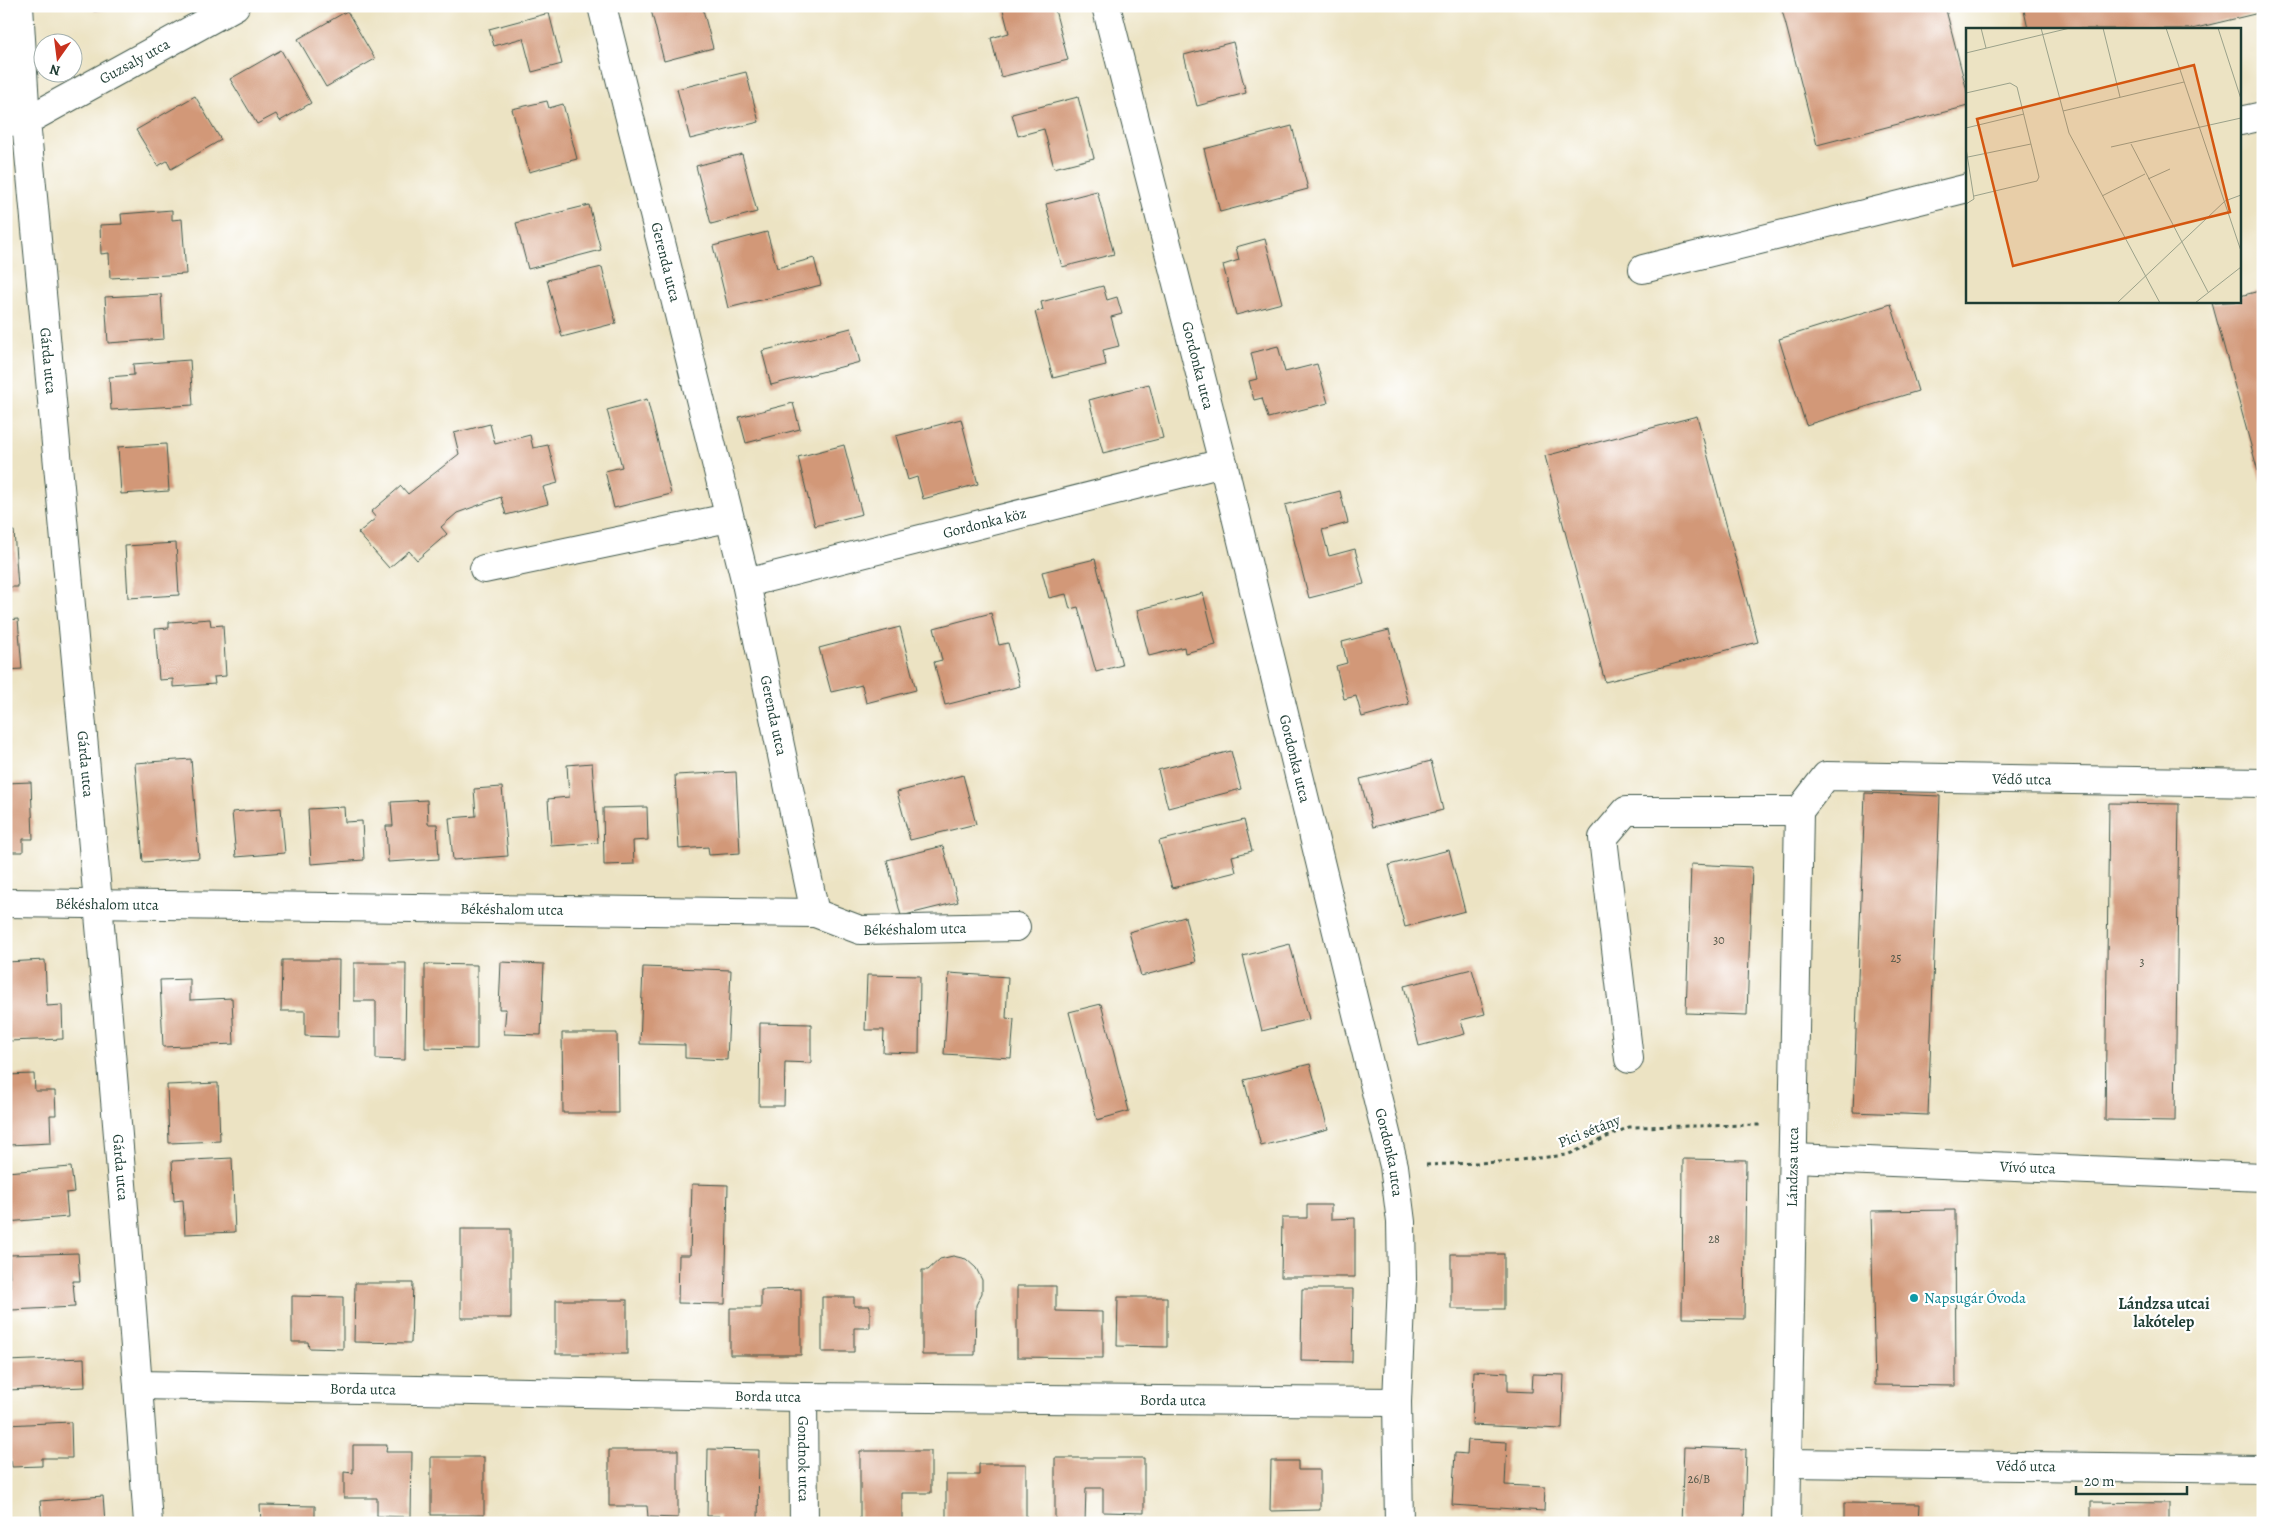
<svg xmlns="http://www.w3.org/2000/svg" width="2269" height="1529" font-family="Alegreya,serif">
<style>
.building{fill:#d29878}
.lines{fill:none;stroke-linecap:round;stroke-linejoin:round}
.minor-casing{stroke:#3e5649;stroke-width:30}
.path{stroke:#3e5649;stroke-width:3;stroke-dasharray:4 4;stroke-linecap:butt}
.minor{stroke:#fff;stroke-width:28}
.culture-dot{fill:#0f9aa8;stroke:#fff;stroke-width:2}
.labels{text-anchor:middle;stroke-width:4.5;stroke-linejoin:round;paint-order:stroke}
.number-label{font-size:12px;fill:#4c5445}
.street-label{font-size:15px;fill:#1f3d34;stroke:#fff}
.culture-label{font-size:15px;fill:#0d838f;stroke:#fff;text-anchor:start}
.neighbourhood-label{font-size:16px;font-weight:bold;fill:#1f3d34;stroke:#fff}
.inset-road{fill:none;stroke:#9aa18a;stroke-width:1}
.view{fill:#d45610;fill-opacity:0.15;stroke:#d45610;stroke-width:2.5}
.inset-edge{fill:none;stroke:#1f3d34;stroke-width:2.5}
</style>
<rect width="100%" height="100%" fill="#fff"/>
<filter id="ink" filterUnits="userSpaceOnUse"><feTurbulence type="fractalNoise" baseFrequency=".02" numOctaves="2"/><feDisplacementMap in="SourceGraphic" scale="10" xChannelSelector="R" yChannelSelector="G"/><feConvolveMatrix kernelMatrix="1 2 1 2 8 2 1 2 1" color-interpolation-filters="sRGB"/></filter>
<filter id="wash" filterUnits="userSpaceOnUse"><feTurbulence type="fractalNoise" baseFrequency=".0096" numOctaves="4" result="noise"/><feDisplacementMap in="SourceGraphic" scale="20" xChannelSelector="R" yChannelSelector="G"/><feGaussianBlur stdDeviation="1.12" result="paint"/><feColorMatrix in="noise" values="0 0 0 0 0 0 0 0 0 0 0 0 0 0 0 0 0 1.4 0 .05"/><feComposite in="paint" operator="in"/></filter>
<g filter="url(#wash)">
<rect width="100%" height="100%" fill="#ece3c3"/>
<g id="blocks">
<g class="building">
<path d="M94 6H122V8L94 11Z"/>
<path d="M650 6H702L713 48 664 61Z"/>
<path d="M1002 6H1054L1068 60 1001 77 991 38 1009 33Z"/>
<path d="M1781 6H1945L1968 95V106L1817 145Z"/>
<path d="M2023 6H2263V12L2192 29H2028Z"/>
<path d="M347 11 375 59 326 87 298 39Z"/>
<path d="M549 13 562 64 532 72 523 38 494 46 489 29Z"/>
<path d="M1233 42 1246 93 1197 106 1184 55Z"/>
<path d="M281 50 311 103 280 121 276 114 257 124 230 79Z"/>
<path d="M746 72 759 122 690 139 677 89Z"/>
<path d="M195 96 221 140 171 169 167 161 158 166 136 130Z"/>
<path d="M1078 97 1094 158 1054 168 1044 129 1018 136 1012 114Z"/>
<path d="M547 101 549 108 563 104 577 159 529 172 512 109Z"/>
<path d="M1292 126 1308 189 1220 212 1204 149Z"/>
<path d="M742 154 757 212 711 224 696 166Z"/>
<path d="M1097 191 1114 254 1062 267 1046 204Z"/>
<path d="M589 205 601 250 528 269 516 223Z"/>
<path d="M172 210V220L182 219 186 274 110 278 109 253 101 254 100 225 122 224 121 214Z"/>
<path d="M767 232 777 268 814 258 821 285 728 308 713 246Z"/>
<path d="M1265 239 1282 303 1236 315 1223 265 1239 260 1236 247Z"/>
<path d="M602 267 616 323 562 337 547 280Z"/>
<path d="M1103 286 1107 300 1117 297 1122 314 1111 317 1119 346 1103 350 1106 365 1053 378 1035 312 1043 310 1041 302Z"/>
<path d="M2263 290V486H2262L2212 303 2240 301V296Z"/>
<path d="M161 294 164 339 108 343 105 297Z"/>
<path d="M1891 304 1918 391 1806 425 1779 339Z"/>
<path d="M851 328 860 362 771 385 762 351Z"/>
<path d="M1278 346 1285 372 1317 364 1328 403 1268 418 1262 398 1254 400 1249 381 1257 379 1251 353Z"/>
<path d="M190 360 193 405 111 410 109 377 134 375 133 364Z"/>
<path d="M1149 384 1163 438 1103 453 1089 400Z"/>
<path d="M647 399 671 494 614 508 605 471 622 467 607 410Z"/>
<path d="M793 403 800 429 746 443 739 417Z"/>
<path d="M1697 416 1758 642 1605 682 1545 456Z"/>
<path d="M961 419 978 484 923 499 917 477 908 480 896 436Z"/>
<path d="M490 424 495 444 530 435 533 448 548 445 558 483 543 487 548 504 506 515 501 497 457 513 441 527 447 534 417 560 409 551 389 568 358 533 376 518 371 512 401 486 408 494 459 454 454 433Z"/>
<path d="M166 444 169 491 121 494 118 447Z"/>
<path d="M844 445 862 514 815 526 798 457Z"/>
<path d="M1340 491 1348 523 1322 530 1329 556 1355 549 1364 584 1309 598 1285 505Z"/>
<path d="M6 531H14L18 587H6Z"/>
<path d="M176 543 179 595 128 598 125 546Z"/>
<path d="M1095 559 1122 665 1096 672 1078 607 1070 609 1066 594 1049 598 1042 572Z"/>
<path d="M1203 593 1216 645 1185 653 1184 647 1149 656 1137 610Z"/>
<path d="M991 613 999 645 1008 643 1020 686 945 705 934 662 942 660 934 628Z"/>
<path d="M18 619 22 669 6 670V620Z"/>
<path d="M210 619 211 626 223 625 226 676 214 677 215 684 173 687V679L159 680 155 629 169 628V622Z"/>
<path d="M900 627 916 690 866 703 862 685 831 692 819 648Z"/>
<path d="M1389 630 1409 704 1362 717 1356 696 1344 699 1336 666 1347 663 1342 642Z"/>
<path d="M1231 751 1241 789 1168 808 1158 770Z"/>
<path d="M191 759 199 858 143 862 135 763Z"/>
<path d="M1431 761 1443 810 1373 827 1360 779Z"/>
<path d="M592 763 598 843 551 846 548 799 569 797 567 765Z"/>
<path d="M736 772 740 853 709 855 708 847 679 849 675 775Z"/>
<path d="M963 775 976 824 910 840 897 792Z"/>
<path d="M31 782 33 839H23V852H6V783Z"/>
<path d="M502 787 508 856 453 860 449 818 476 816 474 789Z"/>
<path d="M1865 793 1940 796 1928 1115 1853 1112Z"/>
<path d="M427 800 428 824H437L439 859 388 862 386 826H393L391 802Z"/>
<path d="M2109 803 2179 804 2175 1121 2105 1120Z"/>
<path d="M344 807 345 822 362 821 364 860 311 864 308 809Z"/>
<path d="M647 807 648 840 633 841 634 864 604 865 603 808Z"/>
<path d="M281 808 285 853 236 857 232 812Z"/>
<path d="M1244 820 1252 851 1232 856 1236 872 1172 888 1159 841Z"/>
<path d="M943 846 958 902 901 916 887 860Z"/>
<path d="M1449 850 1465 911 1405 927 1389 865Z"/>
<path d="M1691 864 1752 867 1747 1015 1686 1013Z"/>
<path d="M1185 917 1196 962 1141 976 1129 932Z"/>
<path d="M1290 944 1309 1019 1262 1031 1243 956Z"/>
<path d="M45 960 47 1006 62 1005 63 1039 8 1041 6 962Z"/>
<path d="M282 960H339L338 1037 305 1036V1011H281Z"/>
<path d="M501 962 544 964 541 1035 504 1034 506 1009H499Z"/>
<path d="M354 963H406L405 1060 376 1059V1001H354Z"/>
<path d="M425 964 477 965V1049L425 1048Z"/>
<path d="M643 967 731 970 727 1060 685 1058V1045L640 1044Z"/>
<path d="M1472 969 1485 1014 1461 1020 1465 1034 1419 1046 1404 986Z"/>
<path d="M949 973 1008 977 1006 1018 1014 1019 1011 1058 944 1054Z"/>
<path d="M867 975 920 976 919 1053 883 1052 884 1030H865Z"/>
<path d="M190 979V1000L232 998 234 1044 163 1047 160 980Z"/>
<path d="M1101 1004 1129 1111 1097 1120 1069 1012Z"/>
<path d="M760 1023 811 1024V1063L785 1062 784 1106H759Z"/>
<path d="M562 1033H617L618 1113H563Z"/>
<path d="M1310 1064 1328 1129 1261 1146 1244 1080Z"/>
<path d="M34 1074 35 1091H55L56 1115H50L51 1143 9 1145 8 1133H6V1075Z"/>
<path d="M218 1083 220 1141 169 1143 167 1085Z"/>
<path d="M232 1158 235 1232 185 1234 183 1200 174 1201 172 1161Z"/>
<path d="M1683 1159 1746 1160 1744 1319 1682 1318Z"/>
<path d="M71 1167 74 1192 66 1193 68 1217 6 1222V1172Z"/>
<path d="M692 1184 728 1185 725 1304 678 1303 679 1255H690Z"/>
<path d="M1307 1205H1331V1219L1355 1218V1277H1281L1282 1218H1307Z"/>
<path d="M1955 1210 1956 1386 1875 1385 1871 1211Z"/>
<rect x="461" y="1229" width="50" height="89"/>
<path d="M78 1253 80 1281H73L75 1307 11 1310 9 1255Z"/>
<rect x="1451" y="1254" width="53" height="55"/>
<path d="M953 1256 966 1259 976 1268 982 1280V1293L976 1305 975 1355H922V1270H928L940 1259Z"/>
<path d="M355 1283H413L411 1343 354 1342Z"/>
<path d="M1017 1286H1056V1311L1103 1312V1358L1017 1357Z"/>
<path d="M801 1289V1355H730V1308H761V1290Z"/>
<path d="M1302 1289H1353L1352 1362 1301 1361Z"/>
<path d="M292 1296 343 1297V1349L309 1348 308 1342H292Z"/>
<path d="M822 1297H854V1306H870V1328H854V1352H822Z"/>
<path d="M1118 1297H1167V1347L1117 1346Z"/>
<rect x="556" y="1300" width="71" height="54"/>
<path d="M84 1358 85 1387 6 1390V1361Z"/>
<path d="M1474 1371 1508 1373V1391L1532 1392 1533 1374 1564 1375 1562 1429 1472 1425Z"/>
<path d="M71 1422 72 1458H42V1466L12 1467 11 1460H6V1425Z"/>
<path d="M1468 1440 1507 1442 1505 1485 1545 1487 1544 1511 1452 1505 1455 1453 1467 1454Z"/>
<path d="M353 1445H387L386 1452H412L411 1517 377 1516V1498H344V1472L353 1473Z"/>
<path d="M1684 1447 1746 1449 1744 1523H1681Z"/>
<path d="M708 1449 759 1450 758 1523H719V1516H707Z"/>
<path d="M609 1450H678V1518L648 1517 647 1506H609Z"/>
<path d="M860 1451H931V1493H902V1523H860Z"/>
<rect x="431" y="1457" width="53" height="58"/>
<path d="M1055 1458H1144V1513L1103 1512V1488H1086L1085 1523H1055Z"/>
<path d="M1271 1461H1298V1470H1320V1510L1270 1511Z"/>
<path d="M979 1464H1026V1523H946V1475H979Z"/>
<path d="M103 1496 105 1523H42L40 1501Z"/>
<path d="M2091 1502 2169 1503V1523H2091Z"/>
<path d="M1844 1503 1920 1504 1919 1523H1844Z"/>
<path d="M260 1505 315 1506V1523H261Z"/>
</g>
</g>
</g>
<g filter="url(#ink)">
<use href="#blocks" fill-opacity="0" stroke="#3e5649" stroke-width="1"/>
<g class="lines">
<defs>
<g id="minor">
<path id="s1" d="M19 6 26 121C69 588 115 1055 148 1523"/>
<path id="s2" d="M602 6 746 583 815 913"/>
<path id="s3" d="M1106 6 1223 463 1394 1166 1401 1222 1402 1281 1397 1402 1399 1523"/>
<path d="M2240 121 2263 116"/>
<path id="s4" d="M6 122 26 121 235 6"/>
<path d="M1643 269 1968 188"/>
<path d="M484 569 728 518"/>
<path id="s5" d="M746 583 1223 463"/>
<path id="s6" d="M1799 811 1826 776 2263 783"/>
<path id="s7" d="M6 903 815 913 860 930 1016 927"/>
<path d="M1629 1059 1603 838 1626 811H1799"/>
<path id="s8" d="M1793 1158 2263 1177"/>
<path id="s9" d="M138 1385 803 1397 1397 1402"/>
<path id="s10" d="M803 1397 804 1523"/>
<path id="s11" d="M1787 1463 2263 1469"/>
<path id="s12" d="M1786 1523 1799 811"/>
</g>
</defs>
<use href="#minor" class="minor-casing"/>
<path class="path" d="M1426 1165 1500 1162 1567 1155 1629 1127 1760 1125"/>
<use href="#minor" class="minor"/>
</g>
</g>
<circle class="culture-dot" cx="1914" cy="1298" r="5"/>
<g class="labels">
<g class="number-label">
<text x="1719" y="944">30</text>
<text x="1896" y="962">25</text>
<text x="2142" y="966">3</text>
<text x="1714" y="1243">28</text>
<text x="1699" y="1483">26/B</text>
</g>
<g class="street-label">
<text dy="5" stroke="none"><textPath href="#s4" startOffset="144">Guzsaly utca</textPath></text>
<text dy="5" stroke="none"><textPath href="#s2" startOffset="264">Gerenda utca</textPath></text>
<text dy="5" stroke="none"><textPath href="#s1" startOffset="356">Gárda utca</textPath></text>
<text dy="5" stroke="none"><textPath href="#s3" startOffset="371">Gordonka utca</textPath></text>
<text dy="5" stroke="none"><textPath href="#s5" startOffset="246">Gordonka köz</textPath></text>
<text dy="5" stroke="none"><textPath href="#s2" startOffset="730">Gerenda utca</textPath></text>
<text dy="5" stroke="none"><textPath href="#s3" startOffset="776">Gordonka utca</textPath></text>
<text dy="5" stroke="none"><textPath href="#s1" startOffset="761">Gárda utca</textPath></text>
<text dy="5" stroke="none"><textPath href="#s6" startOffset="240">Védő utca</textPath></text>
<text dy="5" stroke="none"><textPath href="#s7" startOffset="101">Békéshalom utca</textPath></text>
<text dy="5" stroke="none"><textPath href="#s7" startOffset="506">Békéshalom utca</textPath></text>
<text dy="5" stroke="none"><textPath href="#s7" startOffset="912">Békéshalom utca</textPath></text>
<text transform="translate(1589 1131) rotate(-22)" y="5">Pici sétány</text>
<text dy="5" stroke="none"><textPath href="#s3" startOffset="1181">Gordonka utca</textPath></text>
<text dy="5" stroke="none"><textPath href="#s12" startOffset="356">Lándzsa utca</textPath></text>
<text dy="5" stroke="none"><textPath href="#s1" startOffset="1166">Gárda utca</textPath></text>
<text dy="5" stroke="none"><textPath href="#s8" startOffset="235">Vívó utca</textPath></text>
<text dy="5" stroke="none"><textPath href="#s9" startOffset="225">Borda utca</textPath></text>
<text dy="5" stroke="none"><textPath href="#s9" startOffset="630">Borda utca</textPath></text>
<text dy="5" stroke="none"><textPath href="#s9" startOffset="1035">Borda utca</textPath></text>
<text dy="5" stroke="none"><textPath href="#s10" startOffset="62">Gondnok utca</textPath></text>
<text dy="5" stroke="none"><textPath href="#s11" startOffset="239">Védő utca</textPath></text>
</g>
<g class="culture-label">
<text x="1924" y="1303">Napsugár Óvoda</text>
</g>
<g class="neighbourhood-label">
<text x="2164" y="1309">Lándzsa utcai<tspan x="2164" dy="18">lakótelep</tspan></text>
</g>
</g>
<g transform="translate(1966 28)">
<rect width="275" height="275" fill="#ece3c3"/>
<path class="inset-road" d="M15 0 20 20M75 0 103 105 194 275M137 0 154 69M200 0 275 223M252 0 275 71M0 25 104 0M0 65 44 55 51 59 73 149 71 153 8 168M97 83 218 54M0 100 58 86M165 116 242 264M145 119 275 90M0 120 8 171 0 176M2 129 65 116M182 151 204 141M136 168 179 146M151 275 259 173 275 167M229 275 275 239"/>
<path class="view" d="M228 37 264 184 47 238 11 91Z"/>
<rect width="275" height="275" class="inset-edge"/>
</g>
<rect width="2269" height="1529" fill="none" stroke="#fff" stroke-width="25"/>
<g transform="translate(58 58) rotate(194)"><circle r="24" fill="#ffffff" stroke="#a5b1ae"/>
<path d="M0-4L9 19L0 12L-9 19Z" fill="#c8321e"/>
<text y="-8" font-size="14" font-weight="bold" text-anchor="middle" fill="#1f3d34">N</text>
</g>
<path d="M2076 1486v8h111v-8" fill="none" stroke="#1f3d34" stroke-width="2.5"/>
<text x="2084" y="1486" font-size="15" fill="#1f3d34" stroke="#ffffff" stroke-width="4" paint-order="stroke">20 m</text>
</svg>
